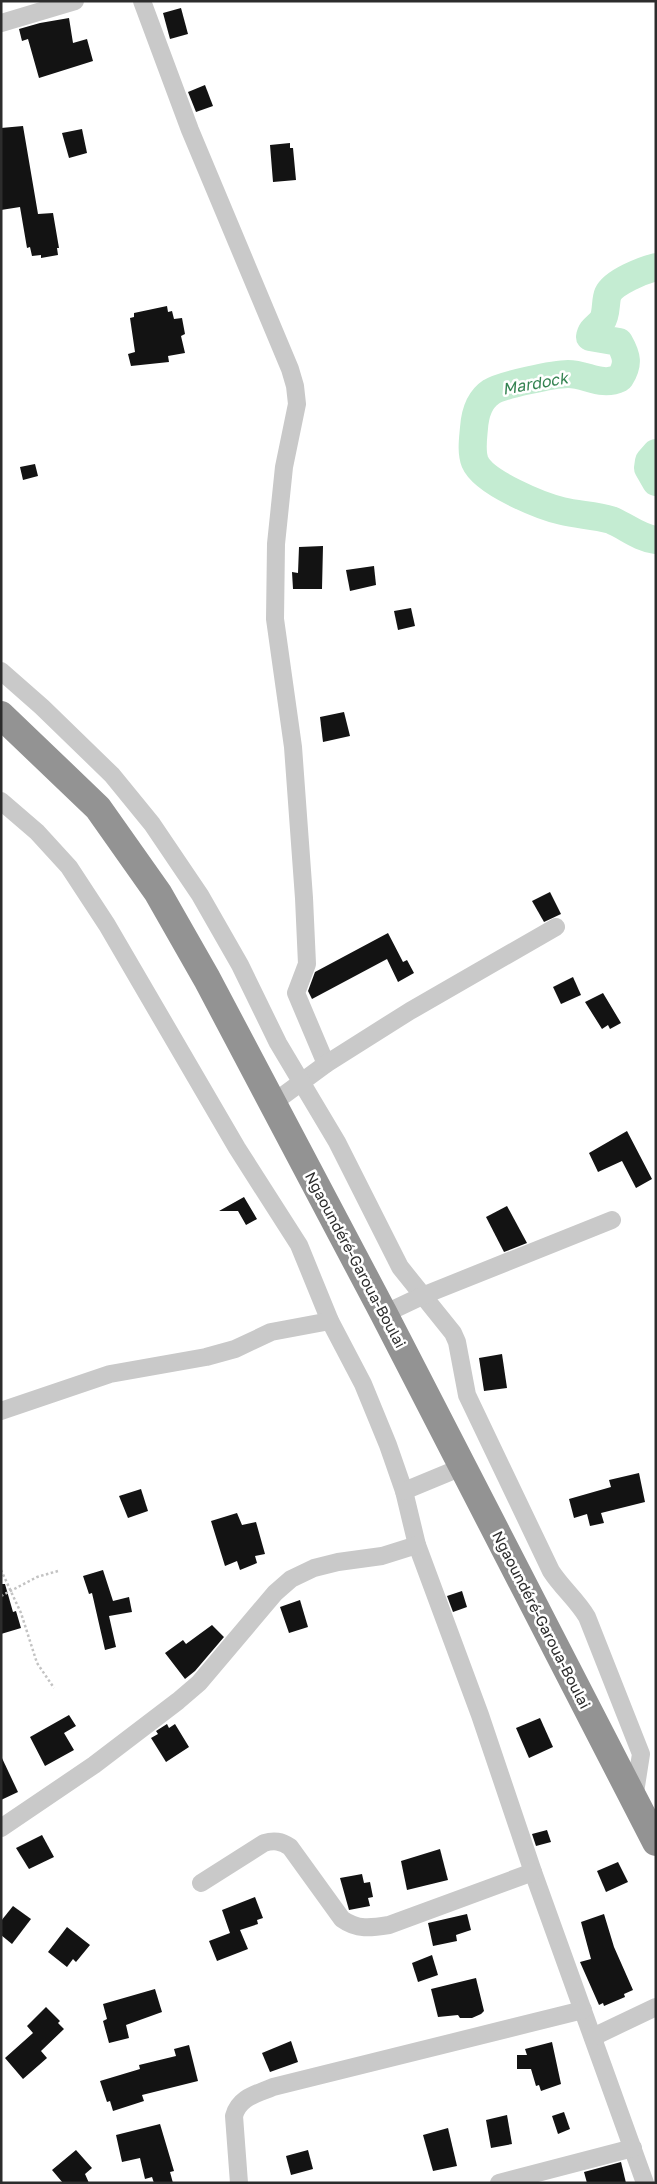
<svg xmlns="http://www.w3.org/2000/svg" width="657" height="2184" font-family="'Golos Text',sans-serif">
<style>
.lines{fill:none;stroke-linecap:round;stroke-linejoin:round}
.river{stroke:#c4ecd2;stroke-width:28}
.building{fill:#131313}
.path{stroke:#c3c3c3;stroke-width:2.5;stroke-dasharray:2.5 2.5;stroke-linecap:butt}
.street{stroke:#c9c9c9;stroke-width:18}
.highway{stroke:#939393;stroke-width:28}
.labels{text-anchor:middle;stroke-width:5;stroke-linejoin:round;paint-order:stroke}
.street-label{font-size:15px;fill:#2c2c2c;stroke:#fff}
.water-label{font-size:16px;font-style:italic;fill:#348351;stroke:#fff}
</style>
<rect width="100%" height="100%" fill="#fff"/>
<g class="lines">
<g class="river">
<path d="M656 267C644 270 613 282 608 294 605 301 607 314 602 321 597 327 591 329 590 337L619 342C627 356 629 364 620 378 601 387 587 374 568 374 555 374 501 385 491 392 479 400 475 414 474 428 473 439 471 452 475 462 484 483 541 506 562 511 578 515 595 515 611 520 626 526 639 538 656 540"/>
<path d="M656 453 649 461 648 468 656 482"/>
</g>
</g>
<g class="building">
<path d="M181 8 188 34 170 39 163 13Z"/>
<path d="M69 18 73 43 87 39 93 61 39 78 28 39 22 41 19 29 40 23Z"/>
<path d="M205 85 213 106 196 112 188 92Z"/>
<path d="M23 126 38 214 53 213 59 248H57L58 255 41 258V255L32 256 30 247 27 248 20 207 1 210V128Z"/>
<path d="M82 129 87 153 69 158 62 133Z"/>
<path d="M290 143V148H293L296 180 273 182 270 145Z"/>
<path d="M167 306 168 312 172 311 174 319 182 318 185 334 181 336 185 353 168 356 169 362 131 366 128 354 135 352 130 318 134 317V313Z"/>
<path d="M35 464 38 476 23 480 20 467Z"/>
<path d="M323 546 322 589H293L292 572 298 573 299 547Z"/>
<path d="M374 566 376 585 350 591 346 570Z"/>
<path d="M411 608 415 626 398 630 394 611Z"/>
<path d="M344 712 350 736 323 742 320 717Z"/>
<path d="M550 892 561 914 544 922 532 901Z"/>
<path d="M388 933 403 962 407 960 414 973 398 982 387 959 312 999 308 991 315 972Z"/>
<path d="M573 977 581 995 561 1004 553 987Z"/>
<path d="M603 993 621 1023 610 1029 608 1025 602 1029 585 1002Z"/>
<path d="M627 1131 652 1179 636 1188 622 1161 598 1172 589 1153Z"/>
<path d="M244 1197 257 1219 246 1225 238 1211H219Z"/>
<path d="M507 1206 527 1243 504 1252 486 1217Z"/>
<path d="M502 1354 507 1388 484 1391 479 1358Z"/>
<path d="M639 1473 645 1502 601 1513 604 1523 590 1526 587 1514 574 1518 569 1499 611 1487 609 1480Z"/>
<path d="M141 1489 148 1511 128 1518 119 1496Z"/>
<path d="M237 1513 242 1525 256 1522 265 1554 255 1556 257 1563 240 1570 237 1561 225 1566 211 1521Z"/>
<path d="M103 1570 113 1601 129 1597 132 1612 109 1616 116 1647 105 1650 92 1593 89 1594 83 1576Z"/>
<path d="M1 1584H5L13 1612 16 1611 21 1628 1 1634Z"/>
<path d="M462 1591 467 1607 453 1612 447 1596Z"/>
<path d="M300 1600 308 1627 289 1633 280 1607Z"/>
<path d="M212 1625 224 1637 195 1671 185 1679 165 1653 183 1640 186 1644Z"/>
<path d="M69 1715 76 1726 64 1733 74 1750 45 1766 30 1737Z"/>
<path d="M540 1718 553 1747 529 1758 516 1728Z"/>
<path d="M167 1724 169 1728 175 1724 189 1747 166 1762 151 1738 158 1734 156 1731Z"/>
<path d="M1 1756 18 1792 1 1800Z"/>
<path d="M547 1830 551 1842 536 1846 532 1834Z"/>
<path d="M42 1835 54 1857 29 1869 16 1848Z"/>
<path d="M440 1849 448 1880 407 1890 401 1861Z"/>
<path d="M618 1862 628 1882 606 1892 597 1871Z"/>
<path d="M362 1874 364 1883 370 1882 373 1897 368 1898 370 1906 349 1910 340 1878Z"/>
<path d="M255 1897 263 1918 257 1920 258 1924 240 1930 248 1949 217 1961 209 1941 230 1933 222 1910Z"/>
<path d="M13 1906 31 1919 12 1944 1 1935V1921Z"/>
<path d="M467 1914 471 1930 456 1935 457 1941 433 1946 428 1923Z"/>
<path d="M604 1914 614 1947 633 1990 624 1994 625 1997 604 2006 603 2003 599 2005 580 1962 591 1959 581 1922Z"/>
<path d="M67 1927 90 1945 76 1962 73 1959 67 1967 48 1952Z"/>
<path d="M432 1955 438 1975 418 1982 412 1963Z"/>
<path d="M476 1978 484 2011 481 2014 472 2018H460L458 2015 438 2017 431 1989Z"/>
<path d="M155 1989 162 2012 126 2025 129 2038 109 2043 103 2021 107 2019 103 2004Z"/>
<path d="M46 2007 60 2021 58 2023 64 2029 41 2051 47 2058 23 2079 5 2058 33 2033 27 2026Z"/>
<path d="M291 2041 298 2062 270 2072 262 2053Z"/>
<path d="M552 2042 561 2084 541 2091 539 2085 536 2086 531 2069H517V2055H527L525 2049Z"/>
<path d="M189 2045 198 2081 142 2095 144 2101 113 2111 110 2101 107 2102 100 2081 140 2069 139 2065 176 2056 174 2049Z"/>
<path d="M564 2112 570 2129 558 2134 552 2116Z"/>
<path d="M507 2115 512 2144 491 2148 486 2120Z"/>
<path d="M160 2124 174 2171 170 2172 173 2183H154L152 2177 145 2179 140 2158 122 2162 116 2135Z"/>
<path d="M448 2128 457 2166 433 2171 423 2135Z"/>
<path d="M76 2150 92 2168 85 2174 89 2183H63L52 2170Z"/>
<path d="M308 2150 313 2169 291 2175 286 2156Z"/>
<path d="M621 2162 626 2183H587L584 2172Z"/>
</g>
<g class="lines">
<g class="path">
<path d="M1 1570 21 1613 37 1663 54 1688"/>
<path d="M1 1596 37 1577 58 1571"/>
</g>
<g class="street">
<path d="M142 1 190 130 290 369 295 386 297 404 284 467 276 544 275 619 293 747 304 898 307 964 296 993 326 1064 273 1103"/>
<path d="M1 23 75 1"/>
<path d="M1 671 42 707 112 775 152 824 200 895 240 965 278 1043 337 1142 400 1267 453 1333 457 1342 467 1395 551 1571C562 1588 577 1600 587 1617L641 1754 634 1799"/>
<path d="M1 801 37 832 69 867 107 925 237 1148 299 1245 330 1321 363 1384 388 1445 404 1491 417 1545 480 1715 533 1872 645 2183"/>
<path d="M326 1064 410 1011 556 927"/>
<path d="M384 1314 422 1296 612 1220"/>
<path d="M1 1411 110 1374 206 1357 235 1349 271 1332 330 1321"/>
<path d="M404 1491 462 1467"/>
<path d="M1 1828 94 1765 178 1701 199 1683 275 1593 291 1579 314 1568 338 1562 382 1556 417 1545"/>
<path d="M201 1883 264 1843C274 1840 281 1841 290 1847L342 1919C357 1930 371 1928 389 1925L533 1872"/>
<path d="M593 2037 656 2007"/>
<path d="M239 2183 234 2116C239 2097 257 2094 273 2087L583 2010"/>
<path d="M499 2183 633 2148"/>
</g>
<path class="highway" d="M1 715 98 808 158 893 207 979 384 1314 656 1842"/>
</g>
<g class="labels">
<g class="street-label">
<text transform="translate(355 1260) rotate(62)" y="5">Ngaoundéré-Garoua-Boulai</text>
<text transform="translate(541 1620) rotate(63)" y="5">Ngaoundéré-Garoua-Boulai</text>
</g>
<g class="water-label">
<text transform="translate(535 383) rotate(-10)" y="6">Mardock</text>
</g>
</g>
<rect width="657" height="2184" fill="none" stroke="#2c2c2c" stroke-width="5"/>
</svg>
